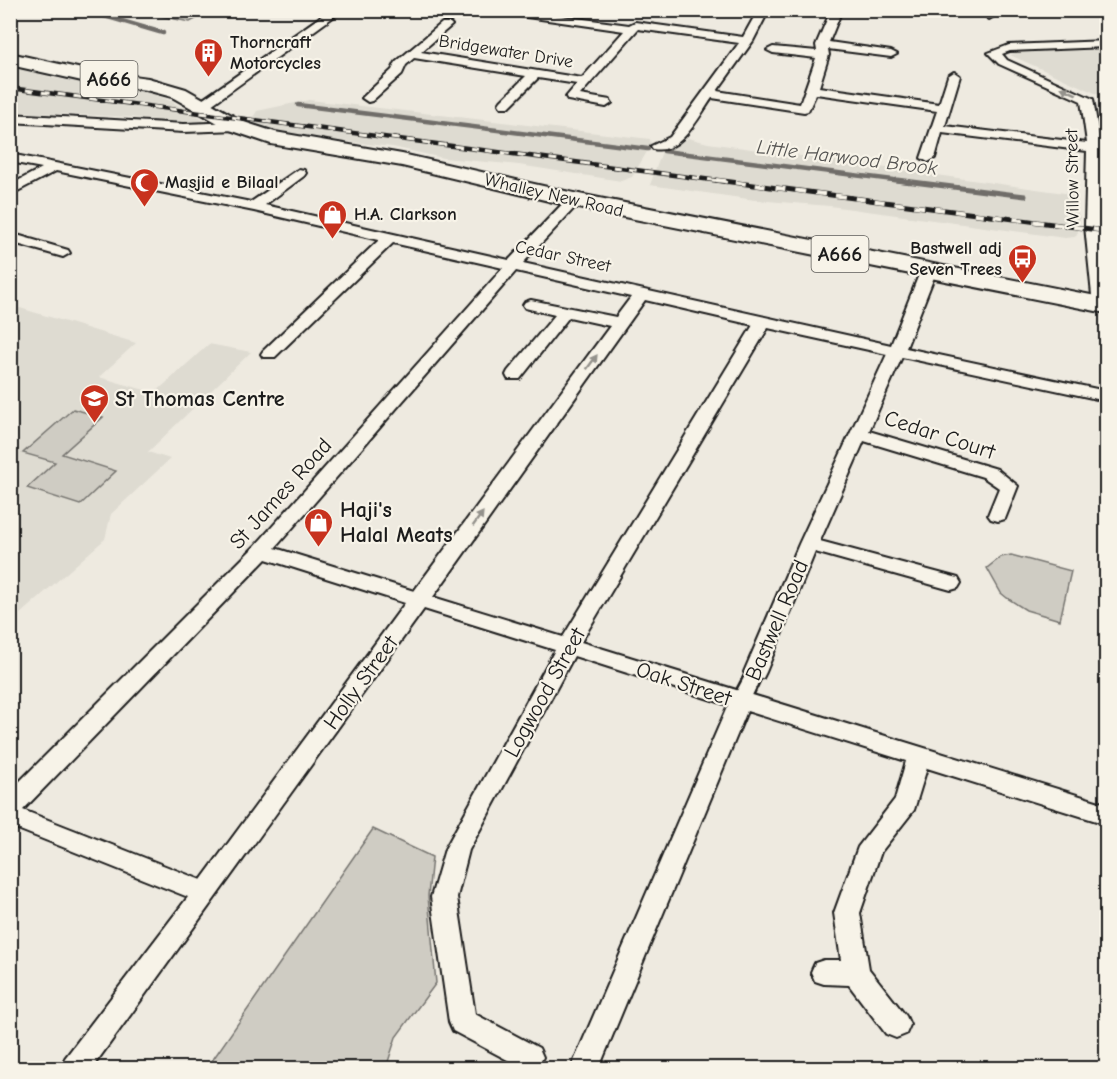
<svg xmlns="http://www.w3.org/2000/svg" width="1117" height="1079" font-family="'Comic Neue',sans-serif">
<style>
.built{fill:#dedbd1}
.green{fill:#cfccc3;stroke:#767470;stroke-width:1.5}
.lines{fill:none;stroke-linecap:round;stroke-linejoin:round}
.stream-far1{stroke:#6f6d69;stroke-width:4.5}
.stream{stroke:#6f6d69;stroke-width:5}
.pedestrian-casing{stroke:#1c1c1c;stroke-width:5}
.minor-casing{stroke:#1c1c1c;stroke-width:4}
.trunk-casing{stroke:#1c1c1c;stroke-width:4}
.pedestrian{fill:#f7f3e8;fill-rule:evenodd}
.minor{fill:#f7f3e8;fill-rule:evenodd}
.trunk{fill:#f7f3e8;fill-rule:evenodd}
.rail-far1-casing{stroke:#1c1c1c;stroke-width:4.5}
.rail-casing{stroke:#1c1c1c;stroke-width:5}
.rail-far1{stroke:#f7f3e8;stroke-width:3;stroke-dasharray:8;stroke-linecap:butt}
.rail{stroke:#f7f3e8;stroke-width:4;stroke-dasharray:10;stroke-linecap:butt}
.oneway{fill:#94928c}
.labels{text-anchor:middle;stroke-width:4.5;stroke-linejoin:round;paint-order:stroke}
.far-poi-label{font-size:18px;font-weight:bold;fill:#1c1c1c;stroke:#f7f3e8;text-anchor:start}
.far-street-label{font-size:18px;fill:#1c1c1c;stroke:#f7f3e8}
.far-water-label{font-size:20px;font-style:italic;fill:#535250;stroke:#f7f3e8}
.shield{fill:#f7f3e8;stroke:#5e5c59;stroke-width:1.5}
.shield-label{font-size:21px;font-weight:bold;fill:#1c1c1c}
.poi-label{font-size:22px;font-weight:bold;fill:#1c1c1c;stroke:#f7f3e8;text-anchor:start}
.street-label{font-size:22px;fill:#1c1c1c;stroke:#f7f3e8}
</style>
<rect width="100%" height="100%" fill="#eeeae0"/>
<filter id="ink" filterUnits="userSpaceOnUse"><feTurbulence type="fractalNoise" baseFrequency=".0167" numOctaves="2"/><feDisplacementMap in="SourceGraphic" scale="12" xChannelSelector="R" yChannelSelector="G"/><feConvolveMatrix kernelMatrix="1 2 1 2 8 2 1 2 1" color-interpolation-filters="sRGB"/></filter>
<g filter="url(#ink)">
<g class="built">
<path d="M1106 47V98L1010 55 1018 52Z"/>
<path d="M22 69 53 78 150 93 171 101 208 123 194 125 128 117 11 112V75Z"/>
<path d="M309 100 650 139 651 145 632 177 621 181 519 165 443 158 393 147 282 134 250 122 257 111Z"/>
<path d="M688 138 708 143 1072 194 1074 206 1080 218 1078 232 1075 237 1065 238 830 206 755 200 650 185 664 146 677 144Z"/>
<path d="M1106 169V244L1101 243 1095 220 1097 210 1103 209V171Z"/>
<path d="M10 305 136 343 99 377 155 393 209 344 251 352 148 452 170 459 111 514 105 539 11 622Z"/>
</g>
<g class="green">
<path d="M135 11H211L190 22Z"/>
<path d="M73 409 103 417 62 454 116 471 80 505 27 488 55 462 23 453Z"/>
<path d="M1011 555 1071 571 1060 620 1026 610 1007 598 1001 593 987 568 1001 557Z"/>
<path d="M373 829 432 857 428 896 436 983 396 1037 386 1068H207Z"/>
</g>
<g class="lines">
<g class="stream-far1">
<path d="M84 10 163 33"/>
<path d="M298 105 648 149"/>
<path d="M664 151 909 182"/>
<path d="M1102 167 1106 165"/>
</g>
<path class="stream" d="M897 180 1025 196"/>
<defs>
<path id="pedestrian" d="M755 666 761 668 763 672 749 702 746 707 740 708 734 707 731 702 747 672 749 668Z"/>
<g id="minor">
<path d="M330 10H343L207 108H199L197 105 199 102Z"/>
<path d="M516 10 629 25 635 22 743 37 758 10H769L753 41 717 91 800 104 816 58 773 53 767 50 773 47 817 51 816 45 831 10H842L829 42 891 51 897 54 891 57 828 49 829 55 819 87 939 104 948 76 954 72 960 76 945 126 1087 143 1081 101 999 64 988 53 1009 45 1106 41V47L1010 51 1002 54 1007 60 1093 99 1101 148 1099 226 1106 286V308H1095L1093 305 1085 226 1087 151 942 133 935 158 928 162 921 158 937 111 816 94 808 111 804 112 712 98C699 116 681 155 653 149L651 146 670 137 739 43 638 29 580 95 610 100 612 103 606 107 568 100 566 97 577 84 538 78 509 107H501L499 104 501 101 526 76 414 58 406 65 402 74 372 101 368 102 362 98 392 70 396 62 442 23H450L452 25 421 52 582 78 624 31 520 16 515 13Z"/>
<path d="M977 10H989L994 16 989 19Z"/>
<path d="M10 114 184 124 237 122 243 126 237 130 184 132 10 122Z"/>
<path d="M10 154 251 202 299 169 304 170 306 173 304 176 265 205 509 260 569 197H579L581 200 579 203 523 263 891 345 920 272 928 267 933 269 936 272 906 348 1106 391V401L902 357 869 431 997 469 1018 486 1005 519 998 521 991 519 988 515 999 488 983 477 864 441 820 541 958 578 961 583 958 588 951 590 815 552 766 672 763 678 755 680 747 678 744 672 799 544 887 354 768 328 581 642 1106 804V824L927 768 914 810 881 852 860 913 869 969 906 1016 910 1025 906 1034 896 1038 886 1034 849 985 824 984 815 981 811 972 815 963 824 960H841L834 913 858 847 895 799 906 761 747 711 599 1068H571L728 705 574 656 469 850 457 897 475 1014 539 1048 543 1057 539 1066 534 1068 519 1066 453 1031 449 1022 431 897 445 849 555 650 424 609 92 1068H61L65 1058 188 897 10 826V791L255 546 503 268 393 243 275 357H263L261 354 263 351 379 240 254 211 56 171 10 195V185L42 168 10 162ZM516 271 631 297 616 317 531 300 525 302 523 305 525 308 555 315 508 371 506 375 508 379H520L569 317 610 326 414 591 275 548ZM645 300 753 325 563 637 433 597ZM266 559 405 603 201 880 23 810Z"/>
<path d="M10 233 68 250 70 253 63 257 10 242Z"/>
</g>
<path id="trunk" d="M10 53 82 69 148 78 186 89 244 122 275 132 402 154 574 193 1106 298V313L574 207 402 166 271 144 230 130 172 97 146 90 82 81 10 65Z"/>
</defs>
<use href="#pedestrian" class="pedestrian-casing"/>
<use href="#minor" class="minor-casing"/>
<use href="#trunk" class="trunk-casing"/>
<use href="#pedestrian" class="pedestrian"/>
<use href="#minor" class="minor"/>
<use href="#trunk" class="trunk"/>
<defs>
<path id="rail-far1" d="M10 88 727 182"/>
<path id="rail" d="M716 180 1106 231"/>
</defs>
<use href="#rail-far1" class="rail-far1-casing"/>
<use href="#rail" class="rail-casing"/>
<use href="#rail-far1" class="rail-far1"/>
<use href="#rail" class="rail"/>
</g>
<defs><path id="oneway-solid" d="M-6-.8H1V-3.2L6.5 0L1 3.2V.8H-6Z" transform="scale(1.5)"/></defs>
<g class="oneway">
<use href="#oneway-solid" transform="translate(1069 91) rotate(-156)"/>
<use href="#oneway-solid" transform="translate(592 362) rotate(-54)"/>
<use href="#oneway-solid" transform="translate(478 519) rotate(-54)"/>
</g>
</g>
<defs>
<symbol id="building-pin" viewBox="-11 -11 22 30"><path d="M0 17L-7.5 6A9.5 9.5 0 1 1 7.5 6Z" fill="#c8321e" stroke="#f7f3e8"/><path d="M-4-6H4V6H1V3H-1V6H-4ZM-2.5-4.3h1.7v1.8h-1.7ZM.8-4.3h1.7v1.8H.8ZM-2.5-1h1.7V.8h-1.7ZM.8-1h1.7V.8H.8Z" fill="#fff"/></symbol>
<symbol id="mosque-pin" viewBox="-11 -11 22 30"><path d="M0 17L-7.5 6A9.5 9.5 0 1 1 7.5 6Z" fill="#c8321e" stroke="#f7f3e8"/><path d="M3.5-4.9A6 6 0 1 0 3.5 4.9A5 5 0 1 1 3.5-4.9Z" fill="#fff"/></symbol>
<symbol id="shop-pin" viewBox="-11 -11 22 30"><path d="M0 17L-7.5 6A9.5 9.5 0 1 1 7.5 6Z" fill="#c8321e" stroke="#f7f3e8"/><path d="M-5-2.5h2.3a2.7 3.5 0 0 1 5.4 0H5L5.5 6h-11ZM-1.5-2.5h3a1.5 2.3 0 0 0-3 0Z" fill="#fff"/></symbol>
<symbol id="bus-pin" viewBox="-11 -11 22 30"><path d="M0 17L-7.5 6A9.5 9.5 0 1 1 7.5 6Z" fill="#c8321e" stroke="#f7f3e8"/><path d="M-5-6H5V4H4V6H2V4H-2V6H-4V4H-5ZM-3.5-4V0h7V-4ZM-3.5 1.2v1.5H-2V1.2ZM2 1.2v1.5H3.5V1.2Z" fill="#fff"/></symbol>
<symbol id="school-pin" viewBox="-11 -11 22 30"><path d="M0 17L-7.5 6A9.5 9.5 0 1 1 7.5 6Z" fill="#c8321e" stroke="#f7f3e8"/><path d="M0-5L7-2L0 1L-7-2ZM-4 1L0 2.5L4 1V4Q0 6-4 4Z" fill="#fff"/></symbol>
</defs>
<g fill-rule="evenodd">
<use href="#building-pin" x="192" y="36" width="33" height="45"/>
<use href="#mosque-pin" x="128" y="166" width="33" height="45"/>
<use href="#shop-pin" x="316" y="198" width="33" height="45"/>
<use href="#bus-pin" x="1006" y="242" width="33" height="45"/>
<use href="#school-pin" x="78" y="382" width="33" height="45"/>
<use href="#shop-pin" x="302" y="506" width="33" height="45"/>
</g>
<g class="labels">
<g class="far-poi-label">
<text x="230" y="48">Thorncraft<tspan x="230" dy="21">Motorcycles</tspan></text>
<text x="165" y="188">Masjid e Bilaal</text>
<text x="354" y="220">H.A. Clarkson</text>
<text x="1002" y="254" text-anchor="end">Bastwell adj<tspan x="1002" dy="21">Seven Trees</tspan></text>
</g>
<g class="far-street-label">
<text transform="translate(506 51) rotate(9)" y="6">Bridgewater Drive</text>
<text transform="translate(1072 178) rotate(-91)" y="6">Willow Street</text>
<text transform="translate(554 195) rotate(13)" y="6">Whalley New Road</text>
<text transform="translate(563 256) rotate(12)" y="6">Cedar Street</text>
</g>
<g class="far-water-label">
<text transform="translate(847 157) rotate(7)" y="7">Little Harwood Brook</text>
</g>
<g class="shield">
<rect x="80.5" y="61" width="57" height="36" rx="4.5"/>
<rect x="811.5" y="236" width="57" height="36" rx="4.5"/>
</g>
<g class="shield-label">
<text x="109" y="86">A666</text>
<text x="840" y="261">A666</text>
</g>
<g class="poi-label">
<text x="115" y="406">St Thomas Centre</text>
<text x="340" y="517">Haji's<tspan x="340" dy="25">Halal Meats</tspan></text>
</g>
<g class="street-label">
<text transform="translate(940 434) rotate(18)" y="8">Cedar Court</text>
<text transform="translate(280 493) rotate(-48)" y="8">St James Road</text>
<text transform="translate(776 620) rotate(-67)" y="8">Bastwell Road</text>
<text transform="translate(360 682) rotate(-54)" y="8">Holly Street</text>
<text transform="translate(684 683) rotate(18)" y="8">Oak Street</text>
<text transform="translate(544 692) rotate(-61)" y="8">Logwood Street</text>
</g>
</g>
<rect width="1117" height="1079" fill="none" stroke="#f7f3e8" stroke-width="36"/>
<rect x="18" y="18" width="1081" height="1043" fill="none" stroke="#1c1c1c" stroke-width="2" filter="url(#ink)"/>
</svg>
